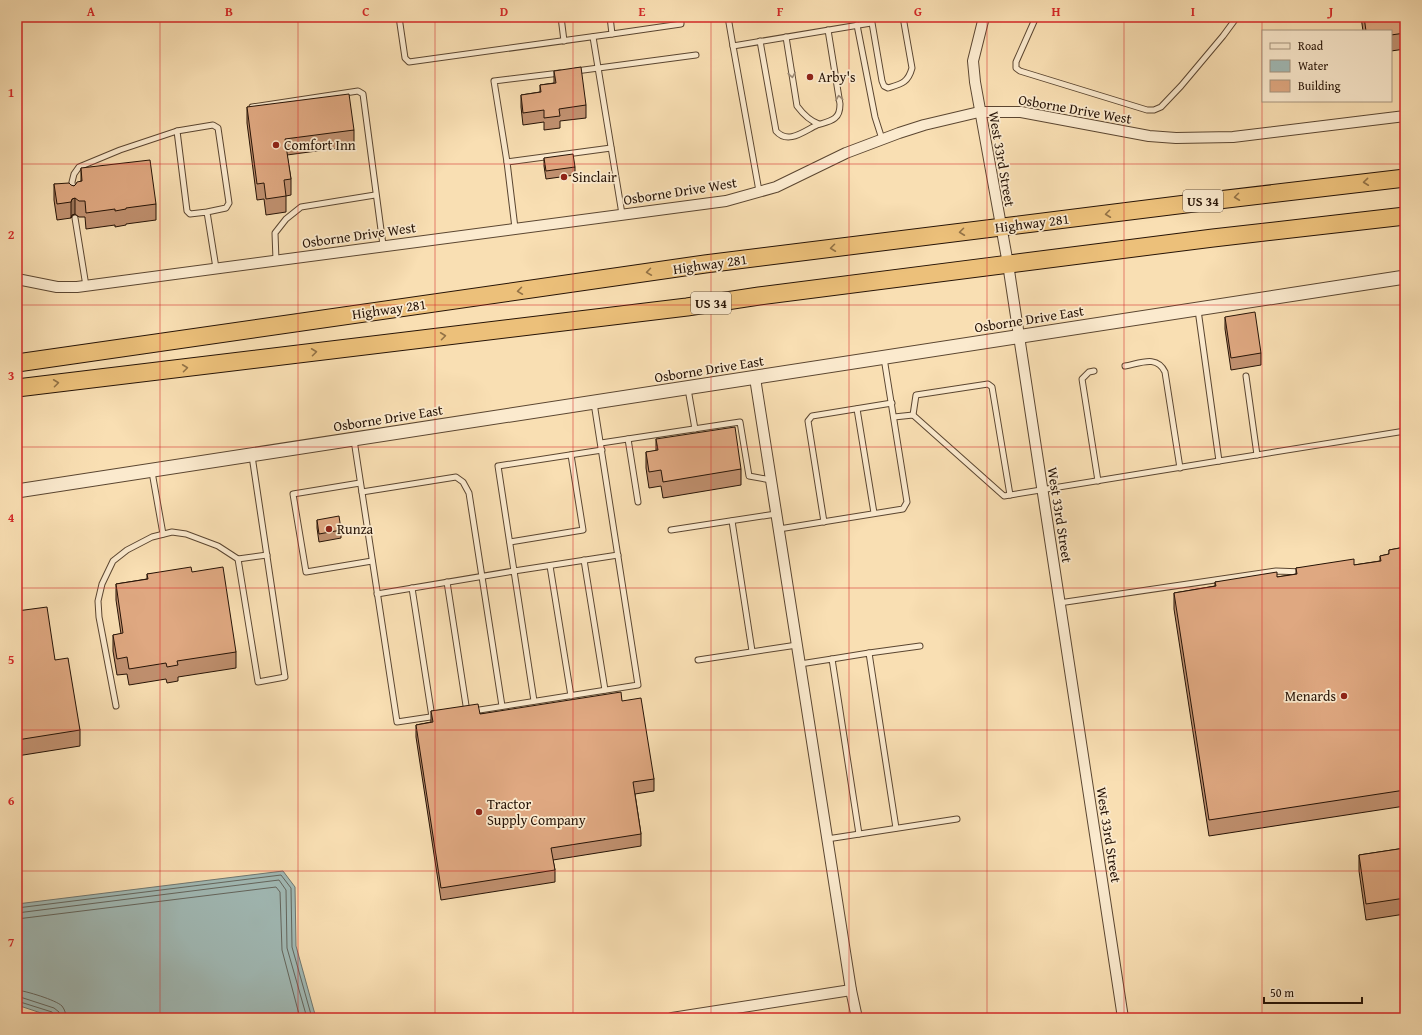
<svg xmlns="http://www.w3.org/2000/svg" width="1422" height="1035" font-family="'Gentium Book Plus',serif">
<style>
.water{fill:#a1bab6;stroke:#707770}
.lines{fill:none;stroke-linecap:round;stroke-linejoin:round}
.shore{stroke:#64665e;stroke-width:1}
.service-casing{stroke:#5b4631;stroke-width:7}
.minor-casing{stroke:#5b4631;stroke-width:12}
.tertiary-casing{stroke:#5b4631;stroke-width:15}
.trunk-casing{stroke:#261306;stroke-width:19}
.service{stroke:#fbeace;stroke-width:5}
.minor{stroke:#fbeace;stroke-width:10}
.tertiary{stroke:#fbeace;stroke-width:13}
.trunk{stroke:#ecc07a;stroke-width:17}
.wall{fill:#c0906f;stroke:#261306}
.shaded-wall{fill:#9c765a;stroke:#261306}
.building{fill:#dfa881;stroke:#261306}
.oneway{stroke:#9b8974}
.oneway2{stroke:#937246}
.grid{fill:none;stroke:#d62828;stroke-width:1;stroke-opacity:0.55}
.poi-dot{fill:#8f2418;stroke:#fbeace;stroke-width:1.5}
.labels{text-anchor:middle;stroke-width:3.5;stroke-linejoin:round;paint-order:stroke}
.shield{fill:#fbeace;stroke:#665442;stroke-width:1}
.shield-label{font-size:13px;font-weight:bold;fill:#261306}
.poi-label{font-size:14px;fill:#261306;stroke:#fbeace;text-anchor:start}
.street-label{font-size:14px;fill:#261306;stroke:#fbeace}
.neatline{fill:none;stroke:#d62828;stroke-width:1.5}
.grid-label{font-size:13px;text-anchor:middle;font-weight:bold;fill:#d62828}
</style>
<rect width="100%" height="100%" fill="#f9dfb3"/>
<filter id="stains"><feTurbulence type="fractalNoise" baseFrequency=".005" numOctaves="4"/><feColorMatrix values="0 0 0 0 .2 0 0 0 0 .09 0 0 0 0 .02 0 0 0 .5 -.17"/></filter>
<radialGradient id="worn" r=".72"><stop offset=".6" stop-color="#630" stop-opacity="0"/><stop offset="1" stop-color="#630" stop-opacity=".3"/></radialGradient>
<path class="water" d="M283 871 295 887 296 946 316 1018H56L17 1005V904Z"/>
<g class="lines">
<g class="shore">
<path d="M17 908 281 875 291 888 292 947 312 1018"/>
<path d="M17 913 279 880 286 890 287 948 307 1018"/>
<path d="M17 919 276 887 280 892 282 950 300 1018"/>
<path d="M17 990C26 991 56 1000 62 1006 65 1010 66 1014 66 1018"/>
<path d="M17 996 54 1008 59 1012 60 1018"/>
<path d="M17 1001 52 1012 54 1015 55 1018"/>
</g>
<defs>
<g id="service">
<path d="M399 17 405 58 409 62 612 34 610 17"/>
<path d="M561 17 564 41"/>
<path d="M728 17 733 46"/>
<path d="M871 17 882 81 884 86 888 88C901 84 908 83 912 68L903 17"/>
<path d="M1036 17 1016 62V68L1020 71 1147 110H1154L1161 107 1181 86 1223 36 1237 17"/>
<path d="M857 25 875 117 882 139"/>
<path d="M612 34 681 24V17"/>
<path d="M593 37 622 214"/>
<path d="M786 37 797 106C803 114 810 121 819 124"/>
<path d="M760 41 776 131C788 145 804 131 817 125 823 123 830 122 835 118 839 115 840 110 840 104L828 30"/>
<path d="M576 71 696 55"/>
<path d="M252 107 358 91 363 94 383 245"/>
<path d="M507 162 494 81 560 73"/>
<path d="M73 191 72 182 74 174 79 167 120 150 177 131"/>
<path d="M759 191 733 46 871 23"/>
<path d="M207 212 190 214 187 211 177 131 213 125 218 128 229 203 226 208 207 212 216 268"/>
<path d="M75 218 86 286"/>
<path d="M515 228 507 162 611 148"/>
<path d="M276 260 275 233 286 219 301 207 375 195"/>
<path d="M1198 310 1219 461 1405 431"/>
<path d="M1125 366C1141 363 1157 355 1165 372L1180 468"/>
<path d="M1094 371 1089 372 1082 379 1098 481"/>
<path d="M1246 376 1257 455"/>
<path d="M688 389 695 429"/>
<path d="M857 409 874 513"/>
<path d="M913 415 916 395 988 384 992 387 1010 495"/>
<path d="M894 417 913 415 1004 496 1219 461"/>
<path d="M628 439 638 502"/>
<path d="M354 440 397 722 437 716"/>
<path d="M601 443 740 422 749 476 771 480"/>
<path d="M602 450 498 466 514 571 618 555"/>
<path d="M152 472 163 534"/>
<path d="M360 483 293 494 306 572 372 561"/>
<path d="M362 492 456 477 463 482 469 493 502 706"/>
<path d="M732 521 752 651"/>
<path d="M824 522 808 421 812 416 892 403"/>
<path d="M779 529 903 509 907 502 884 358"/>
<path d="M671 530 776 514"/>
<path d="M510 542 583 530 571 455"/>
<path d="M238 559 258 682 285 677 252 456"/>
<path d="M584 560 605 690"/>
<path d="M550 566 571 696"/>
<path d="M447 582 467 712"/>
<path d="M412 588 432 717"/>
<path d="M377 594 514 571 534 701"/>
<path d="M1059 603 1276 571 1303 572"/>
<path d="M869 653 920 646"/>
<path d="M832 659 869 653 896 828"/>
<path d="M698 660 797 645"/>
<path d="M800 664 832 659 859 834"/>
<path d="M116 706 99 617 98 601 102 584 113 561 127 550 152 537 172 532 186 534 218 546 238 559 267 555"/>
<path d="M473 711 638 685 594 403"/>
<path d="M827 839 957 819"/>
</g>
<g id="minor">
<path d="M984 17 973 61 975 82 1008 264 1123 1018"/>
<path d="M17 279 57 287H77L726 201 776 187 846 153 899 133 924 125 979 112H1021L1149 136 1176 138 1233 137 1405 116"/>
<path d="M755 378 851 990 857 1018"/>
<path d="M672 1018 851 990"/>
</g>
<path id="tertiary" d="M17 491 1405 277"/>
<g id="trunk">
<path d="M17 363 705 264 1210 201 1405 178"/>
<path d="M17 388 687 307 759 296 1213 238 1405 216"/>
</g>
</defs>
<use href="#service" class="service-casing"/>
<use href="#minor" class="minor-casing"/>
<use href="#tertiary" class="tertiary-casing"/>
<use href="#trunk" class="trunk-casing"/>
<use href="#service" class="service"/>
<use href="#minor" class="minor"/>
<use href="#tertiary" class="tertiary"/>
<use href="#trunk" class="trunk"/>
</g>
<g class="wall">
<path d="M1361 17H1403L1405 30V49L1391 51V31H1363Z"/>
<path d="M554 71 586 105V118L560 121V128L544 130V122L523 125 521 107V95L540 92V85L554 83Z"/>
<path d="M247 107 354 130V146L287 155 291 179V195L286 196V212L266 215 264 199 257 200 247 123Z"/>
<path d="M544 158 575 167V175L546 179 544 166Z"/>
<path d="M81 168 156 204V220L126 224V225L115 227V225L86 229 85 217H79L75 214 72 215 71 218 57 220 54 200V184L74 186 81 181Z"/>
<path d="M1225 317 1261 353V365L1231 370 1225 329Z"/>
<path d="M656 439 741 469V485L663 498 661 486 649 488 646 468V452L656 451Z"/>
<path d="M317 520 341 530V538L319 542 317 528Z"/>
<path d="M1405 547V806L1209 836 1174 609V593L1215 586V582L1277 577 1296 574V568L1354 565 1380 561V556L1389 554V550Z"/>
<path d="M192 572 236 652V668L178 677V681L167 683 166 679 129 685 127 674 117 675 113 651V635L121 634 116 600V584L147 579V574Z"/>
<path d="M17 611 55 660 80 730V746L17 756Z"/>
<path d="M622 701 654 779V791L635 794 641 834V846L553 860 555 870V882L441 900 416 737V725L431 722V711L480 714Z"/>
<path d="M1405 848V914L1366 920 1359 871V855Z"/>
</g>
<path class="shaded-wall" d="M75 198V214L72 215 71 218V202L72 199Z"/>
<g class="building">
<path d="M1364 17H1403L1405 33 1391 35V31H1366Z"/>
<path d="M581 67 586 105 559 109 560 116 544 118V110L523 113 521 95 541 92 540 85 556 83 554 71Z"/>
<path d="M349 94 354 130 285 139 291 179 284 180 286 196 266 199 264 183 257 184 247 107Z"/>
<path d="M573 154 575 167 546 171 544 158Z"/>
<path d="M150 160 156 204 126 208V209L115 211V209L86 213 85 201H79L75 198 72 199 71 202 57 204 54 184 69 183 71 185 74 186 76 184 77 182 82 181 81 168Z"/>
<path d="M1255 312 1261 353 1231 358 1225 317Z"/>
<path d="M735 427 741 469 663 482 661 470 649 472 646 452 658 450 656 439Z"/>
<path d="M339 516 341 530 319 534 317 520Z"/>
<path d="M1405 547V790L1209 820 1174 593 1216 586 1215 582 1277 572V577L1297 574 1296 568 1354 559V565L1381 561 1380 556 1389 554V550Z"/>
<path d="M191 567 192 572 223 567 236 652 177 661 178 665 167 667 166 663 129 669 127 657 117 659 113 635 123 633 116 584 148 579 147 574Z"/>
<path d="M47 607 55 660 68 658 80 730 17 740V611Z"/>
<path d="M621 692 622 701 641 698 654 779 633 782 641 834 551 848 555 870 441 888 416 725 433 722 431 711 478 704 480 714Z"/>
<path d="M1405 848V898L1366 904 1359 855Z"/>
</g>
<defs><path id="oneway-chevron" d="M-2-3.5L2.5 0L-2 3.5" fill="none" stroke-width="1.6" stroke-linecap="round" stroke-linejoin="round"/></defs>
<g class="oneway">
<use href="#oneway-chevron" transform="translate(792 75) rotate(80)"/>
<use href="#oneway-chevron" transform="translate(839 98) rotate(-99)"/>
</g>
<g class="oneway2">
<use href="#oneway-chevron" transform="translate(1366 182) rotate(174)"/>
<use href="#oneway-chevron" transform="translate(1237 197) rotate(173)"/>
<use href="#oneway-chevron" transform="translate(1108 214) rotate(173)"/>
<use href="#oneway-chevron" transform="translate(962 232) rotate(173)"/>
<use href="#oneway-chevron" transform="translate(833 248) rotate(173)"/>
<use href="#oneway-chevron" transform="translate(649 272) rotate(172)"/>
<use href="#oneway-chevron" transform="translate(520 291) rotate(172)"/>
<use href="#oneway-chevron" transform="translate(443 336) rotate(-7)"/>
<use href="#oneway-chevron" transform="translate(314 352) rotate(-7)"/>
<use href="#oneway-chevron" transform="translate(185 368) rotate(-7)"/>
<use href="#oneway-chevron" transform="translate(56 383) rotate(-7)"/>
</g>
<path class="grid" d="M160 17V1018M298 17V1018M435 17V1018M573 17V1018M711 17V1018M849 17V1018M987 17V1018M1124 17V1018M1262 17V1018M17 164H1405M17 305H1405M17 447H1405M17 588H1405M17 730H1405M17 871H1405"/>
<g class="poi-dot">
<circle cx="810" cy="77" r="4"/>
<circle cx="276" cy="145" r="4"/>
<circle cx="564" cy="177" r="4"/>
<circle cx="329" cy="529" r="4"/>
<circle cx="1344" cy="696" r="4"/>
<circle cx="479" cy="812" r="4"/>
</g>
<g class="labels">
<g class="shield">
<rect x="1183" y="190" width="40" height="22" rx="3"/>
<rect x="691" y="292" width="40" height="22" rx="3"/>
</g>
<g class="shield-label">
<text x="1203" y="206">US 34</text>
<text x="711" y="308">US 34</text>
</g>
<g class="poi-label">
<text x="818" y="82">Arby's</text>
<text x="284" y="150">Comfort Inn</text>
<text x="572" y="182">Sinclair</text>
<text x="337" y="534">Runza</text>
<text x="1336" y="701" text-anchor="end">Menards</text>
<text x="487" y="809">Tractor<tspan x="487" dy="16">Supply Company</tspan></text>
</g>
<g class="street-label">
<text transform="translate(1075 109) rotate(10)" y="5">Osborne Drive West</text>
<text transform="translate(1002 159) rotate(80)" y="5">West 33rd Street</text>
<text transform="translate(680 191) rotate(-9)" y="5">Osborne Drive West</text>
<text transform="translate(1032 223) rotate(-7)" y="5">Highway 281</text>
<text transform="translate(359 235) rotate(-8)" y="5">Osborne Drive West</text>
<text transform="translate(710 264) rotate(-8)" y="5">Highway 281</text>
<text transform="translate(389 309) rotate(-8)" y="5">Highway 281</text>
<text transform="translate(1029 319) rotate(-9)" y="5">Osborne Drive East</text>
<text transform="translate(709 369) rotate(-9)" y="5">Osborne Drive East</text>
<text transform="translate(388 418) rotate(-9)" y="5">Osborne Drive East</text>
<text transform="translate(1060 515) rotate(81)" y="5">West 33rd Street</text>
<text transform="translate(1109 835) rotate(81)" y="5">West 33rd Street</text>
</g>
</g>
<rect width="1422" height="1035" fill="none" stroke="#f9dfb3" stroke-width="44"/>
<rect x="1262" y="30" width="130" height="72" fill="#fbeace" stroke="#a6947e"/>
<rect x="1270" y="43" width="20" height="6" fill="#fbeace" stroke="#a6947e"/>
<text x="1298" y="50" font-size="12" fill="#261306">Road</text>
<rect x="1270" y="60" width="20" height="12" fill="#a1bab6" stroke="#a6947e"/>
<text x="1298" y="70" font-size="12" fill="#261306">Water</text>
<rect x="1270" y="80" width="20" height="12" fill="#dfa881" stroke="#a6947e"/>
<text x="1298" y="90" font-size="12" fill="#261306">Building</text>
<path d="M1264 997v6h98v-6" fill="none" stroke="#261306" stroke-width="2"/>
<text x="1270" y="997" font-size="12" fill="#261306" stroke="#fbeace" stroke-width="3" paint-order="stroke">50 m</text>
<rect x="22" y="22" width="1378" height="991" class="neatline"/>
<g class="grid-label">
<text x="91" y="16">A</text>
<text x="229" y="16">B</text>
<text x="366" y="16">C</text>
<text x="504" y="16">D</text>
<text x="642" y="16">E</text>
<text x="780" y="16">F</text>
<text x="918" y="16">G</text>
<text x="1056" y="16">H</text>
<text x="1193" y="16">I</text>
<text x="1331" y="16">J</text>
<text x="11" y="97">1</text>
<text x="11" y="239">2</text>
<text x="11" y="380">3</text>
<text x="11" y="522">4</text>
<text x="11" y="664">5</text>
<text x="11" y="805">6</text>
<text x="11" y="947">7</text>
</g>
<rect width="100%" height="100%" filter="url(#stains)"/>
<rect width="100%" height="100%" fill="url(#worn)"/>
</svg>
